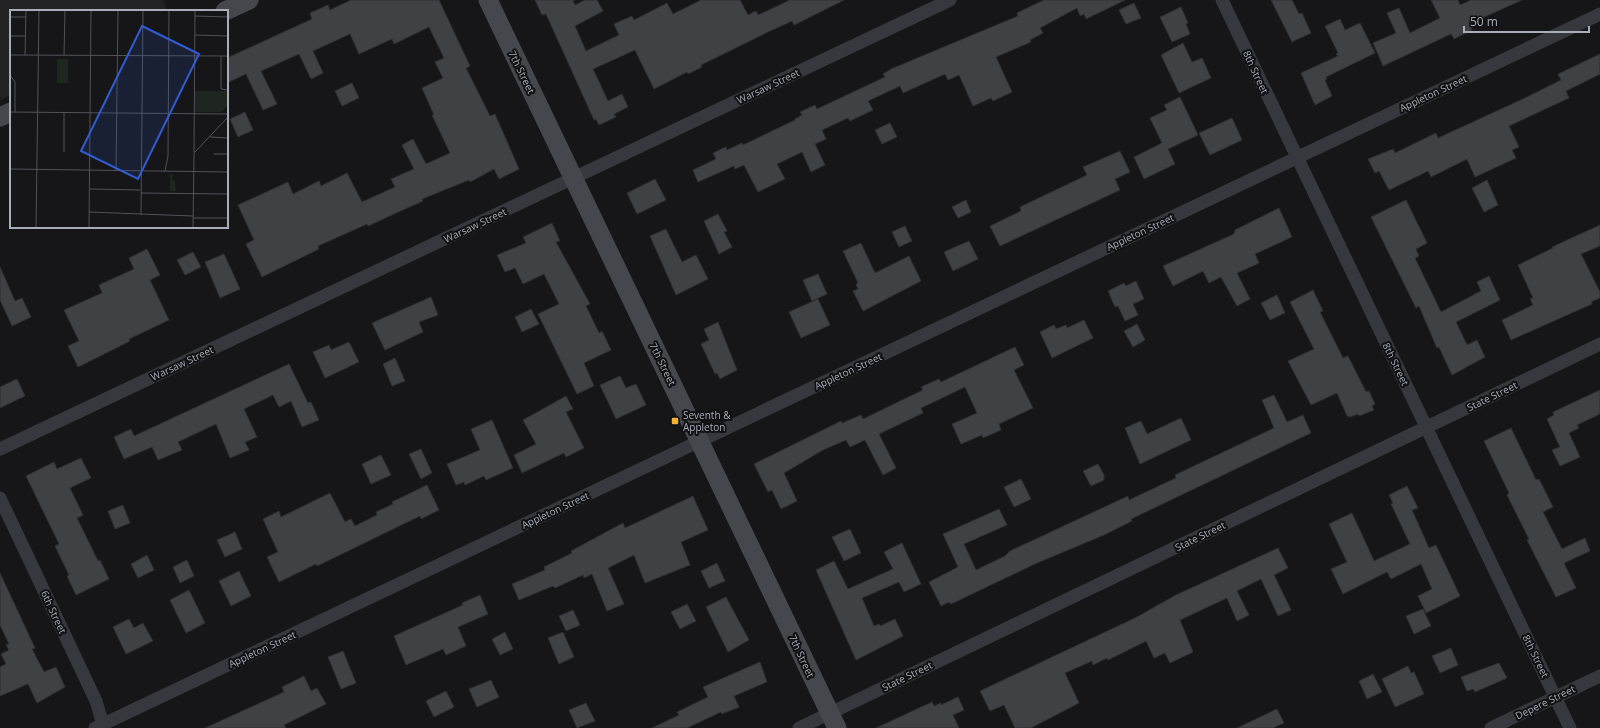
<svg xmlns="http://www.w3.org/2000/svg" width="1600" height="728" font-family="'Open Sans',sans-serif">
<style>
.built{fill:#222225}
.building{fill:#404145;stroke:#303034}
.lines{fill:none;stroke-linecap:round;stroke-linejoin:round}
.street{stroke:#37383d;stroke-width:13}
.secondary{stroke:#45474d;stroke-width:19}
.poi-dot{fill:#f2b134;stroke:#111113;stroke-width:1.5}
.labels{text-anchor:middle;stroke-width:4;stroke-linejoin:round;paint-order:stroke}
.street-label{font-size:10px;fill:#a8adb8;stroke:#111113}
.poi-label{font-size:10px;fill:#a8adb8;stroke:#111113;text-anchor:start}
.inset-road{fill:none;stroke:#505258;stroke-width:1}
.view{fill:#325cd3;fill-opacity:0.15;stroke:#325cd3;stroke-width:2}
.inset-edge{fill:none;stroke:#a8adb8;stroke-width:2}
</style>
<rect width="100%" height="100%" fill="#161618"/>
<path class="built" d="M0 0H163L168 11H11V95L0 100Z"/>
<g class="building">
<path d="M351 0H439L470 66 466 68 490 116 495 114 519 169 499 179 494 169 470 182 469 180 422 199 423 201 405 209 368 226 367 224 318 246 319 249 262 277 246 244 254 240 238 205 288 182 293 194 319 181 321 186 347 173 362 202 395 187 391 179 414 169 402 145 413 139 426 164 450 153 432 115H434L422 88 443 78 435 62 444 58 429 27 394 44 392 39 359 54 350 34 313 51 323 73 311 79 299 54 261 71 277 104 263 110 246 74 227 83V58L312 19 310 13 328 5 330 10Z"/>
<path d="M535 0H575L573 1 575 5 585 0H597L603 11 575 26 586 51 619 35 614 24 632 16 634 20 667 3 673 14 701 0H740L748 15 756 11 758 15 790 0H844L794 25 792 21 768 32 701 65 702 67 688 74 687 72 654 89 635 50 593 69 608 101 622 94 628 107 614 114 616 117 599 125 596 119 594 120 546 14 542 15Z"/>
<path d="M1044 0H1125L1086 19 1084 14 1080 16 1077 8 1040 28 1043 33 1030 40 1031 42 996 57 1012 92 993 101 991 98 973 106 959 75 948 80 945 74 903 93 900 86 868 101 873 110 850 121 848 118 822 130 826 139 815 144 825 165 811 172 802 152 777 164 785 179 758 192 744 165 735 169 734 166 698 182 693 170 716 159 713 153 726 147 727 150 742 143 743 145 795 120V119L802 115 800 112 815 105 817 109 885 77 883 74 891 69 1018 16 1017 13Z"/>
<path d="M1271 0H1292L1299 14 1302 13 1311 33 1292 42Z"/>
<path d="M1431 0H1458L1460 5 1471 0H1522L1469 24 1472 30 1454 39 1451 34 1383 66 1373 43 1396 33 1387 13 1399 8 1410 33 1440 18Z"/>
<path d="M1134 3 1141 18 1126 24 1119 10Z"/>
<path d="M1181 7 1188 23 1186 24 1190 34 1172 42 1160 17Z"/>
<path d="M1340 19 1345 30 1360 23 1375 53 1326 77 1327 79 1325 80 1332 96 1315 105 1301 73 1338 56 1336 54 1338 53 1325 26Z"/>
<path d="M1183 43 1192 62 1202 58 1211 78 1179 93 1161 55Z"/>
<path d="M1600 54V74L1566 91 1569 98 1509 126 1519 147 1512 150 1516 158 1475 177 1467 159 1431 177 1428 171 1389 190 1379 171 1375 173 1368 159 1393 149 1395 153 1436 133 1438 138 1525 98 1561 80 1558 74Z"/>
<path d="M352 83 359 98 342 106 335 91Z"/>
<path d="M1180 97 1198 135 1168 149 1175 164 1144 179 1134 157 1162 143 1150 118 1167 110 1164 105Z"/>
<path d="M245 112 253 130 238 137 230 119Z"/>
<path d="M1232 118 1242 140 1210 155 1199 133Z"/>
<path d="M890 123 897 137 882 144 875 130Z"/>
<path d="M1120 151 1130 172 1115 179 1120 190 1000 246 990 226 1021 211 1020 207 1087 175 1083 167Z"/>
<path d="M655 179 666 200 637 214 627 193Z"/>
<path d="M1487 180 1498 205 1484 212 1472 188Z"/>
<path d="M966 200 971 212 958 218 952 207Z"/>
<path d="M1406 200 1427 243 1416 249 1419 256 1415 258 1441 312 1481 291 1477 282 1489 276 1500 300 1456 322 1467 345 1477 340 1485 357 1452 375 1439 347 1437 348 1419 306 1416 308 1371 217Z"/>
<path d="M1279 208 1292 237 1255 254 1259 263 1237 273 1250 299 1237 306 1221 277 1209 283 1203 271 1173 286 1163 266 1234 234 1235 230Z"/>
<path d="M718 214 727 231 724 232 732 247 719 254 704 221Z"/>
<path d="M552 223 560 241 556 242 590 304 586 306 599 333 602 331 611 350 584 363 594 386 577 394 538 314 559 304 544 274 523 284 515 268 505 272 497 255 526 243 523 237Z"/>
<path d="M1600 225V246L1581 254 1600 292V298L1591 302 1592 304 1511 340 1502 320 1533 305 1530 299 1533 298 1518 265 1553 248 1552 247Z"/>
<path d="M905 226 912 241 899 247 892 232Z"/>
<path d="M666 229 682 262 696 255 708 279 676 295 650 236Z"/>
<path d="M969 241 978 259 953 271 944 252Z"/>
<path d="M861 243 875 273 909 256 921 281 863 311 853 291 858 289 856 284 858 283 843 251Z"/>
<path d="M147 249 160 275 150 280 169 320 129 339 130 341 78 367 68 346 79 341 64 310 102 293 99 285 134 269 129 258Z"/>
<path d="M193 252 201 267 185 275 177 260Z"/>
<path d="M224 254 240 289 220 298 205 262Z"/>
<path d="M0 267 15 301 22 298 31 317 12 326 0 300Z"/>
<path d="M818 274 827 294 812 301 803 280Z"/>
<path d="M1136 281 1144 299 1133 304 1138 315 1125 321 1118 306 1115 307 1108 291 1124 283 1126 286Z"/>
<path d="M1313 290 1323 311 1320 312 1343 358 1348 356 1366 392 1369 391 1375 404 1372 406 1374 410 1359 416 1358 414 1350 417 1347 416 1337 393 1311 405 1288 361 1314 349 1290 302Z"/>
<path d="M1277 295 1285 313 1270 320 1261 303Z"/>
<path d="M431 297 438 315 419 322 423 332 385 350 372 323Z"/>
<path d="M818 299 830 325 801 338 789 312Z"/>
<path d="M531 309 539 324 522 332 515 317Z"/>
<path d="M1084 320 1093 338 1052 358 1040 332 1054 325 1056 329 1066 325 1067 328Z"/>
<path d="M718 322 737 370 720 379 717 373 715 374 701 344 709 340 704 329Z"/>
<path d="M1137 324 1145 340 1133 347 1124 331Z"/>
<path d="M349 342 359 362 325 378 313 352 329 345 331 350Z"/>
<path d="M1015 347 1024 365 1014 370 1033 408 999 424 1001 430 983 438 982 435 961 444 952 424 977 413 965 387 921 408 923 413 879 434 896 468 883 475 865 440 850 447 846 440 823 450 784 473 797 501 781 509 772 490 768 492 754 464 841 421 842 423 861 415 863 419 923 390 921 387 939 379 941 382Z"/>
<path d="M395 358 405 381 392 386 383 364Z"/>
<path d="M289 364 308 403 311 402 319 420 302 427 291 401 279 407 273 395 244 409 257 437 245 442 249 450 230 458 216 424 178 442 182 450 158 460 152 447 124 459 114 437 131 429 134 436Z"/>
<path d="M620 376 626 388 636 384 646 405 616 419 600 385Z"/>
<path d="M17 379 25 396 0 408V387Z"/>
<path d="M1600 390V414L1577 425 1579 428 1569 433 1580 457 1560 466 1552 450 1560 447 1547 419 1554 415 1553 412Z"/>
<path d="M1274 395 1287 422 1303 415 1311 433 1131 519 1132 521 1104 535 1037 563 951 604 949 602 941 606 929 582 958 567 943 534 999 509 1007 525 964 544 976 570 1005 556 1010 551 1128 496 1129 500 1176 478 1175 475 1274 428 1262 400Z"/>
<path d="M566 396 573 409 566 412 584 448 566 457 564 453 522 473 514 455 536 444 523 420Z"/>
<path d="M1181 418 1191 440 1140 464 1125 428 1141 421 1147 434Z"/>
<path d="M492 420 513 468 486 480 484 476 465 485 464 482 456 485 447 464 480 450 471 429Z"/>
<path d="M1511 428 1536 480 1539 479 1553 507 1543 512 1562 549 1585 538 1590 551 1564 563 1576 588 1556 597 1527 540 1529 539 1507 495 1509 493 1484 441Z"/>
<path d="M421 449 432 473 421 479 409 454Z"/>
<path d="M381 455 391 475 371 484 362 464Z"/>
<path d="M81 458 91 478 70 488 83 515 77 518 98 561 100 560 109 579 76 595 67 576 69 575 55 546 59 544 26 476 54 462 57 469Z"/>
<path d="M1098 464 1104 475V480L1091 486 1083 471Z"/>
<path d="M1021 479 1031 499 1014 507 1004 487Z"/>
<path d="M427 485 439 510 421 519 420 516 317 566 316 564 279 582 267 557 278 552 263 519 279 511 281 517 330 493 345 522 351 519 355 526 377 515 376 512 393 504 392 502Z"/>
<path d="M1407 486 1418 508 1412 510 1429 548 1436 545 1460 596 1426 613 1418 596 1432 589 1421 564 1391 579 1387 572 1343 594 1331 569 1347 562 1329 524 1352 513 1374 561 1410 544 1391 504 1393 503 1389 495Z"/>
<path d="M693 496 708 530 681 542 690 565 645 583 634 555 608 568 624 604 607 611 592 574 584 578 583 575 555 588 553 586 519 600 512 584 545 570 544 567 572 553 571 551 623 523 625 528Z"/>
<path d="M123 505 130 523 115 529 108 511Z"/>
<path d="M850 529 861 553 844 561 832 537Z"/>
<path d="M235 532 242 549 225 557 217 540Z"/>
<path d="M902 543 921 584 904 592 899 582 862 598 874 626 879 624 880 626 895 619 903 636 856 660 816 570 834 561 848 589 893 569 884 552Z"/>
<path d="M1278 548 1288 568 1274 575 1291 610 1278 616 1261 579 1237 591 1249 615 1237 621 1227 598 1180 620 1193 652 1170 663 1165 653 1154 658 1146 641 1108 660 1107 658 1093 665 1092 661 1065 673 1079 703 1031 728H1015L1004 705 990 711 980 691 1135 618 1176 595Z"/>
<path d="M147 555 154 570 138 578 131 564Z"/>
<path d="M187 560 194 576 180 583 173 567Z"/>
<path d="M717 563 725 581 709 588 701 571Z"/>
<path d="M239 571 251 596 231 606 219 581Z"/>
<path d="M0 573 35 648 32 649 44 672 56 667 65 687 37 703 28 684 0 696V667L6 664 1 654 9 650 6 645 9 644 0 625Z"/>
<path d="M189 590 205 623 186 633 170 600Z"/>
<path d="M480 595 488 614 458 627 466 646 446 655 443 649 406 665 394 636 463 605 462 603Z"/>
<path d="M726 597 749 640 728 652 706 607Z"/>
<path d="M687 604 696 621 680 629 671 612Z"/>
<path d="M1423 609 1431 626 1414 634 1406 616Z"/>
<path d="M573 610 580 625 566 631 559 616Z"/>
<path d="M129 619 134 628 143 623 153 641 126 654 113 627Z"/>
<path d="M505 632 513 649 500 655 492 639Z"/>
<path d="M563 632 574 657 559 664 548 638Z"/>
<path d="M1451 648 1458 665 1440 673 1432 656Z"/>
<path d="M343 651 356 683 341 689 328 657Z"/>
<path d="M760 662 767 682 734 696 739 707 722 714 721 712 687 728H652L679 715 677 712 708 697 703 687Z"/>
<path d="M1499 663 1507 678 1475 692 1473 689 1467 691 1461 677Z"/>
<path d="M1408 666 1411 673 1414 672 1424 694 1395 707 1382 679Z"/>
<path d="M1373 674 1382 692 1367 699 1359 681Z"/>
<path d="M304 676 311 691 317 688 326 704 284 725 286 728H205L284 692 282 687Z"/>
<path d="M491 680 499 697 477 707 469 689Z"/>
<path d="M446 691 454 707 434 717 426 701Z"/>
<path d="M958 697 964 710 953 715 959 728H876L932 702 934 706 941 703V705Z"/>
<path d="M586 703 595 721 577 728 569 710Z"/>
<path d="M1277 709 1284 723 1273 728H1237Z"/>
</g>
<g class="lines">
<g class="street">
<path d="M1222 0 1570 728"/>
<path d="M0 449 950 0"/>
<path d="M0 498 96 701 104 728"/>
<path d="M95 728 1600 14"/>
<path d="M799 728 1600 344"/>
<path d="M1491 728 1600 676"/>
</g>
<g class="secondary">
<path d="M488 0 837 728"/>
<path d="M225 11 249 0"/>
<path d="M0 117 11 112"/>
</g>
</g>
<rect class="poi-dot" x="671" y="417" width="8" height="8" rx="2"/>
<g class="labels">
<g class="street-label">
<text transform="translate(522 72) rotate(64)" y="4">7th Street</text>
<text transform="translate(1256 72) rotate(65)" y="4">8th Street</text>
<text transform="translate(768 86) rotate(-25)" y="4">Warsaw Street</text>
<text transform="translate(1433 93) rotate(-25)" y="4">Appleton Street</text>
<text transform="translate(475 225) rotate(-25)" y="4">Warsaw Street</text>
<text transform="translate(1140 232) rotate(-25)" y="4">Appleton Street</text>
<text transform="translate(182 363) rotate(-25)" y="4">Warsaw Street</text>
<text transform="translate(663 364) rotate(64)" y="4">7th Street</text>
<text transform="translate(1396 364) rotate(64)" y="4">8th Street</text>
<text transform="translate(848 371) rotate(-25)" y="4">Appleton Street</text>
<text transform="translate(1492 396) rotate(-26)" y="4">State Street</text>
<text transform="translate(555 510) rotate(-25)" y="4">Appleton Street</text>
<text transform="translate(1200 536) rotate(-26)" y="4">State Street</text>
<text transform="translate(54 612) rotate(65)" y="4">6th Street</text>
<text transform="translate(262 649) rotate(-25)" y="4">Appleton Street</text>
<text transform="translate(802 656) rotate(65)" y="4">7th Street</text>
<text transform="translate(1536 656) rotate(64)" y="4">8th Street</text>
<text transform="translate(907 676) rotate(-26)" y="4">State Street</text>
<text transform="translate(1545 702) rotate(-26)" y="4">Depere Street</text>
</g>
<g class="poi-label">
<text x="683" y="419">Seventh &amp;<tspan x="683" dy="12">Appleton</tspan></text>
</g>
</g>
<g transform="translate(10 10)">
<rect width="218" height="218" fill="#161618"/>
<path d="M47 49H58V73H47ZM185 81H218V95L211 102H185ZM160 164H163L162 170 165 171 166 181H160Z" fill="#1e261f"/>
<path class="inset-road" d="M185 6 218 7M0 7H16M185 25 218 26M0 26H16M0 45 218 46M15 45 16 0M54 45 55 0M211 46V79L218 80M0 65 5 72V102M0 102 218 104M200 127 218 128M54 142V102M184 142 185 0M204 144H218M0 159 218 162M106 160 108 0M155 161 158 146 159 0M80 179 130 180M131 183 218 184M79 202 183 206M131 205 133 0M183 208H218M26 218 29 0M79 218 81 0M183 218 184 143 218 107"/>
<path class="view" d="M132 16 189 44 128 169 71 141Z"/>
<rect width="218" height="218" class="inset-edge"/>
</g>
<path d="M1464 26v6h125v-6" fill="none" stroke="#a8adb8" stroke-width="2"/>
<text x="1470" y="26" font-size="12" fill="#a8adb8" stroke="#111113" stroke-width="3" paint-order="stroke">50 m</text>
</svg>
